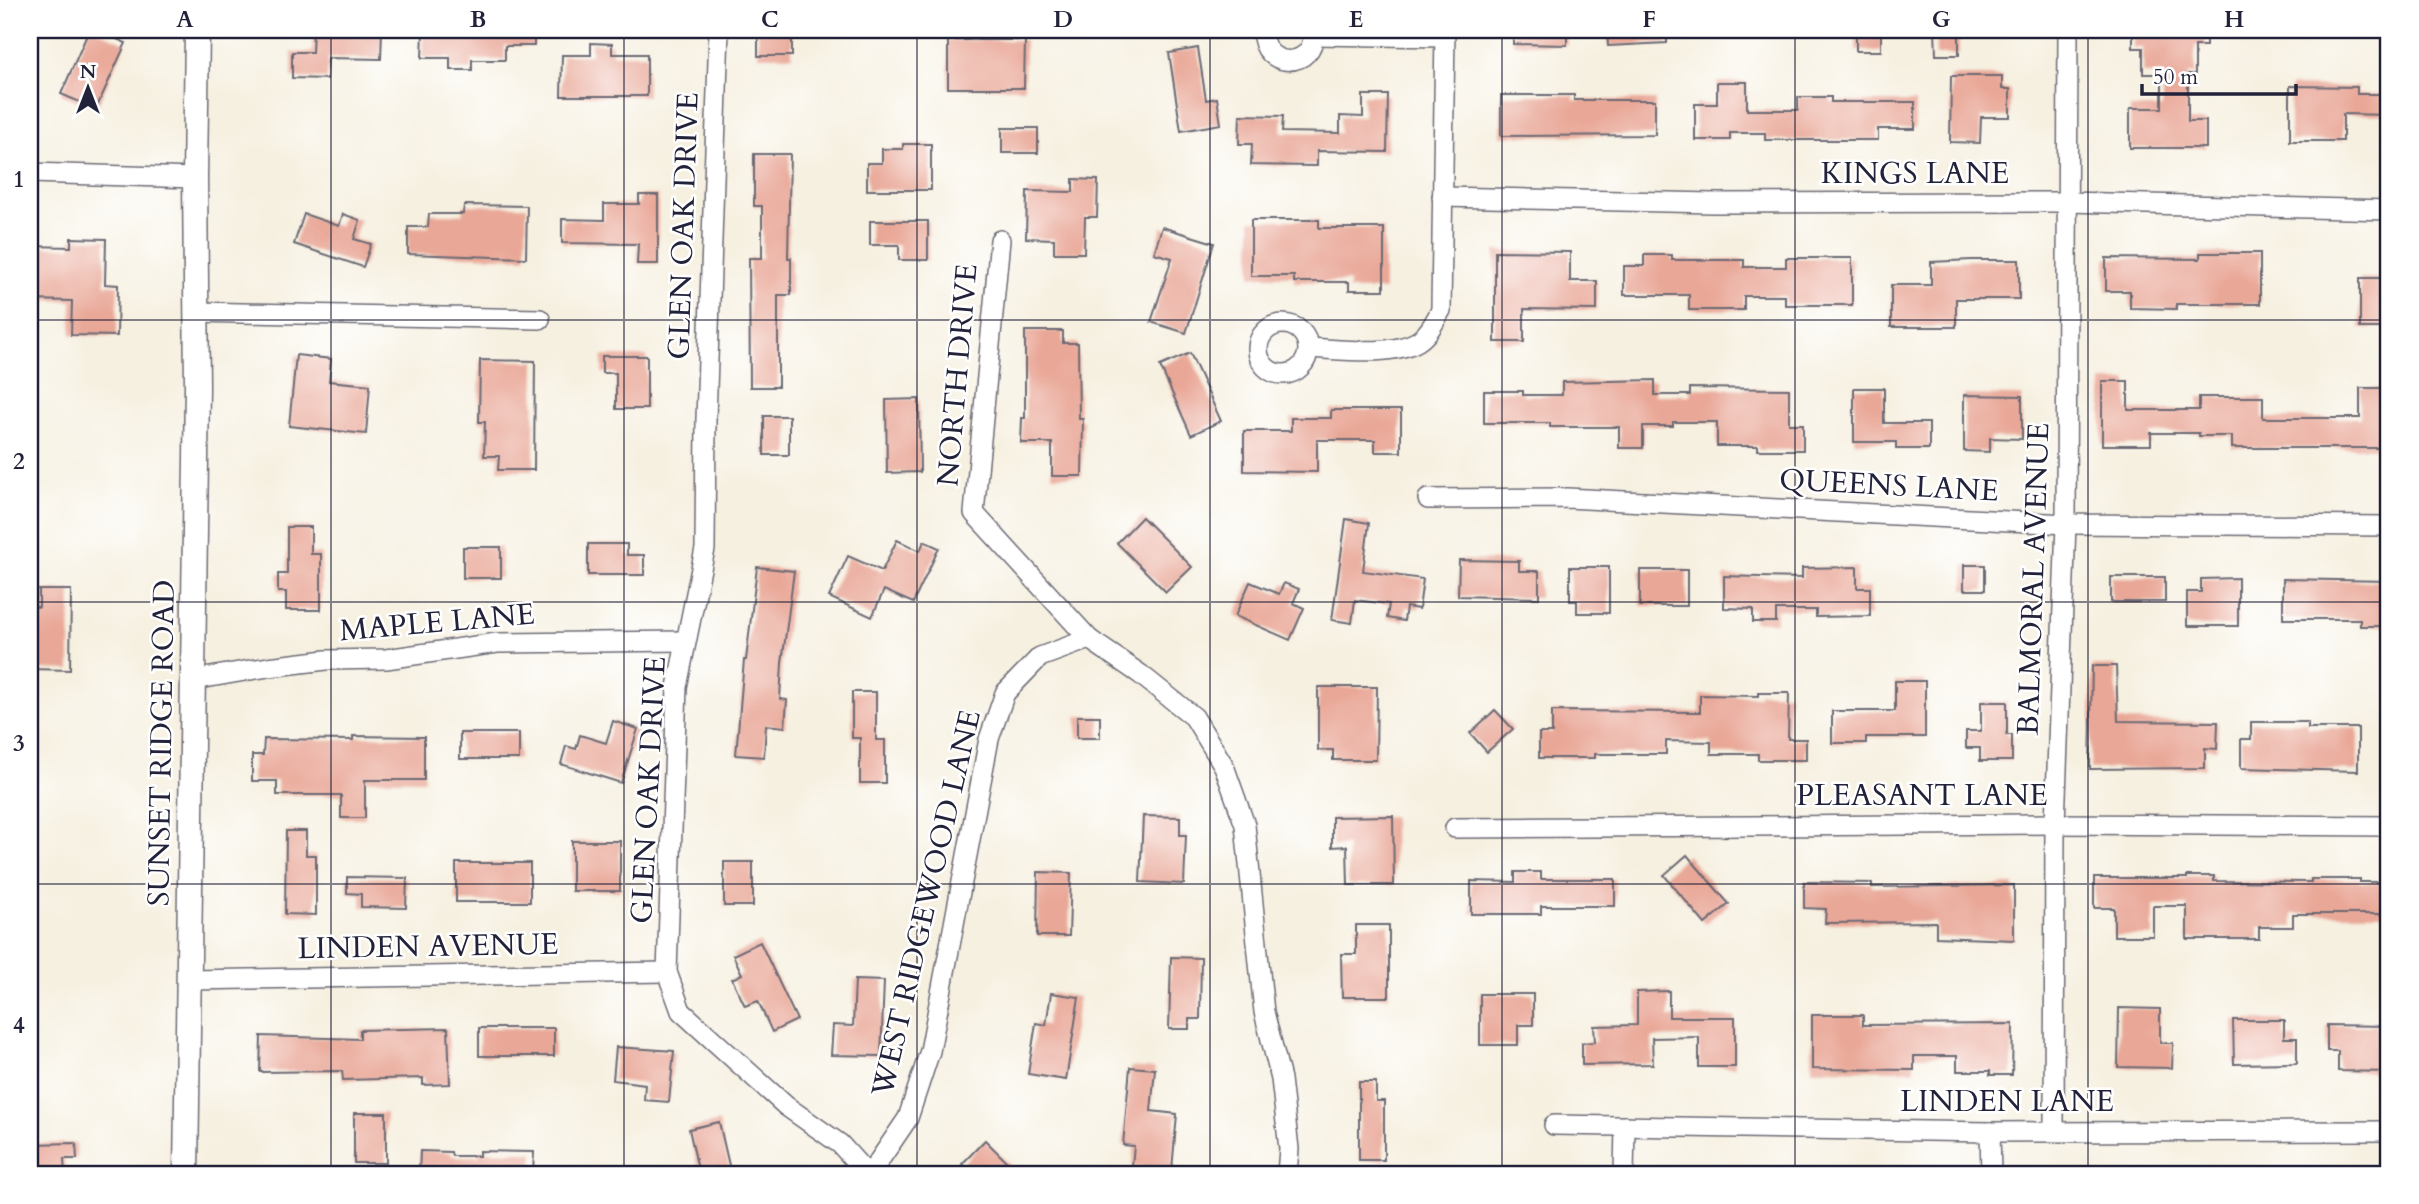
<svg xmlns="http://www.w3.org/2000/svg" width="2419" height="1204" font-family="Cardo,serif">
<style>
.building{fill:#e9a797}
.lines{fill:none;stroke-linecap:round;stroke-linejoin:round}
.minor-casing{stroke:#6c6a75;stroke-width:22}
.tertiary-casing{stroke:#6c6a75;stroke-width:27}
.minor{stroke:#fff;stroke-width:19}
.tertiary{stroke:#fff;stroke-width:24}
.grid{fill:none;stroke:#22223b;stroke-width:2;stroke-opacity:0.55}
.labels{text-anchor:middle;stroke-width:5;stroke-linejoin:round;paint-order:stroke}
.street-label{font-size:30px;fill:#22223b;stroke:#fff}
.neatline{fill:none;stroke:#22223b;stroke-width:2.5}
.grid-label{font-size:23px;text-anchor:middle;font-weight:bold;fill:#22223b}
</style>
<rect width="100%" height="100%" fill="#fff"/>
<filter id="ink" filterUnits="userSpaceOnUse"><feTurbulence type="fractalNoise" baseFrequency=".0143" numOctaves="2"/><feDisplacementMap in="SourceGraphic" scale="14" xChannelSelector="R" yChannelSelector="G"/><feConvolveMatrix kernelMatrix="1 2 1 2 8 2 1 2 1" color-interpolation-filters="sRGB"/></filter>
<filter id="wash" filterUnits="userSpaceOnUse"><feTurbulence type="fractalNoise" baseFrequency=".00686" numOctaves="4" result="noise"/><feDisplacementMap in="SourceGraphic" scale="28" xChannelSelector="R" yChannelSelector="G"/><feGaussianBlur stdDeviation="1.57" result="paint"/><feColorMatrix in="noise" values="0 0 0 0 0 0 0 0 0 0 0 0 0 0 0 0 0 1.4 0 .05"/><feComposite in="paint" operator="in"/></filter>
<g filter="url(#wash)">
<rect width="100%" height="100%" fill="#f6f0e0"/>
<g id="blocks">
<g class="building">
<path d="M89 30H96L126 43 96 109 61 94Z"/>
<path d="M313 30H382L381 59 328 58 327 79 292 78V52H312Z"/>
<path d="M534 30V46H505V60H472V70H450V58H422L423 31Z"/>
<rect x="758" y="30" width="34" height="26"/>
<path d="M1513 30H1567V45L1513 44Z"/>
<path d="M1607 30H1667V43L1608 46Z"/>
<rect x="1856" y="30" width="25" height="21"/>
<path d="M1935 30H1959V55H1936Z"/>
<path d="M2133 30H2206V46H2195V74H2188V121H2206V148H2130V108H2162V74H2143V48H2133Z"/>
<path d="M948 40H1025L1024 88H948Z"/>
<path d="M591 43 612 44V54H647V96H561L562 55H591Z"/>
<path d="M1198 48 1206 100 1217 98 1221 124 1181 131 1169 53Z"/>
<path d="M1951 76H2002V89H2010V117H1981L1980 143 1950 142Z"/>
<path d="M1717 82H1747V110H1798V97H1831V102H1915V129H1878V140H1765V133H1730V140H1695V104H1717Z"/>
<path d="M2290 86 2357 87V94H2389V115L2343 114V141H2290Z"/>
<path d="M1363 95H1388L1387 152 1317 151V166L1251 165 1252 144H1239L1240 115 1283 116 1282 132 1340 133V116L1363 117Z"/>
<path d="M1501 95H1574V100H1655V135L1501 136Z"/>
<rect x="1002" y="128" width="36" height="25"/>
<path d="M903 144H931V190H867V163H882V149H903Z"/>
<path d="M754 154H790L788 258H791V295H778V387H750L749 258H762V206H754Z"/>
<path d="M1073 179 1098 180 1097 217H1085L1084 253H1054V239L1026 238 1027 191 1073 192Z"/>
<path d="M639 195H658V264H637L638 244 562 243V219L604 220V204H639Z"/>
<path d="M464 205 527 206 526 258 408 254V227H428L429 214H463Z"/>
<path d="M304 214 339 226 343 214 360 220 354 239 371 244 363 267 294 244Z"/>
<path d="M1251 220H1319V228H1384V290H1349V282H1294V276H1251Z"/>
<path d="M870 221H928V260H899V245H870Z"/>
<path d="M1162 227 1214 243 1186 333 1151 322 1172 258 1154 253Z"/>
<path d="M71 238 106 239 105 284 118 285 117 336 71 335 72 301 30 300V246L71 247Z"/>
<path d="M1495 251 1570 252V281H1597V310L1524 309V342H1495Z"/>
<path d="M2200 253H2260V304H2176V309L2130 308V291H2106V258L2200 259Z"/>
<path d="M1644 255H1672V260H1744V267H1786V258H1852V305H1785V296H1744V310H1689V295H1624V266H1644Z"/>
<path d="M1971 260H2019V299H1956V327H1891V285H1931V262Z"/>
<rect x="2360" y="278" width="29" height="50"/>
<path d="M1025 331H1063V343H1078L1079 419H1083L1082 476H1052V443H1021L1022 418H1025Z"/>
<path d="M1190 353 1221 421 1191 435 1160 366Z"/>
<path d="M296 355 331 359 329 381 370 385 366 434 289 426Z"/>
<path d="M602 356H647V409H616V373H602Z"/>
<path d="M480 360 535 361 534 470H498L499 456H484L485 422H479Z"/>
<path d="M1655 380V395H1690V388L1789 389V424H1803V450H1758V446H1717V422H1673V426H1643V448H1619V427H1550V423H1484V391H1523V395H1562V382Z"/>
<path d="M2102 381H2128V410H2199V397H2263V418H2360V388H2389V448H2232V436H2199V433H2151V445H2102Z"/>
<path d="M1854 388H1884V423H1929V449H1896V442H1854Z"/>
<path d="M1964 395 2022 396V439L1990 438V452L1964 451Z"/>
<path d="M919 399 920 472 887 473 886 400Z"/>
<path d="M1331 410H1401V452H1375V440H1317V472L1244 471V431H1291V418H1331Z"/>
<rect x="764" y="416" width="25" height="39"/>
<path d="M1142 517 1192 567 1166 592 1117 543Z"/>
<path d="M1346 519 1369 523 1363 571 1423 579 1419 609 1406 607 1404 621 1387 618 1389 604 1355 600 1352 623 1332 620Z"/>
<path d="M287 527H311V554H321V610H286V592H278V574H287Z"/>
<path d="M897 540 920 551 924 541 939 548 913 603 884 590 872 617 829 597 848 556 882 571Z"/>
<path d="M588 544H627V555H644V575H588Z"/>
<rect x="463" y="547" width="38" height="31"/>
<path d="M1459 560 1519 561V571H1539V598L1458 596Z"/>
<rect x="1964" y="565" width="21" height="25"/>
<path d="M757 567 794 571 782 663 780 699 787 700 785 727 766 725 764 757 736 755 744 660H746Z"/>
<path d="M1570 567H1609V613H1577V601H1570Z"/>
<path d="M1857 567V588H1870V616L1816 617V610H1776V622H1753V609L1724 608V576L1802 578V568Z"/>
<rect x="1640" y="570" width="47" height="36"/>
<rect x="2111" y="577" width="54" height="25"/>
<path d="M2238 578V626H2187V592H2201V579Z"/>
<path d="M2283 579 2389 581V626H2360V619H2283Z"/>
<path d="M1250 582 1279 594 1284 583 1299 589 1293 603 1304 608 1290 640 1235 616Z"/>
<path d="M39 590H71L70 670 30 669V606L39 607Z"/>
<path d="M2092 666H2116L2118 721 2218 722 2217 749 2205 748V768L2090 769Z"/>
<path d="M1895 681H1925V737H1866V743H1832V711H1895Z"/>
<path d="M1318 687H1377L1376 760H1333V750H1318Z"/>
<path d="M852 692H876V740H885V783H860V738H852Z"/>
<path d="M1759 693H1789L1788 739H1806V760H1758V754H1711V742L1666 741V754H1595V758H1539V733H1552V711L1700 712V695L1759 696Z"/>
<path d="M1981 702H2007V735H2012V761H1980V748H1966V731H1981Z"/>
<path d="M1495 710 1513 729 1487 752 1470 733Z"/>
<rect x="1077" y="716" width="23" height="22"/>
<path d="M613 721 638 729 621 783 561 764 566 746 576 749 580 735 606 743Z"/>
<path d="M2251 722H2308V728H2358V771L2241 768V739H2251Z"/>
<rect x="460" y="733" width="59" height="26"/>
<path d="M353 736 424 737V780H365V818H341V795H277V781H252V755H263L264 739 353 740Z"/>
<path d="M1143 816 1180 817V835H1186L1184 884 1140 882Z"/>
<path d="M1393 816 1394 885H1348L1347 846 1332 847V817Z"/>
<path d="M286 831H306V855H316V915L285 914Z"/>
<rect x="572" y="841" width="48" height="50"/>
<path d="M1687 855 1729 904 1705 924 1664 875Z"/>
<rect x="724" y="862" width="29" height="44"/>
<rect x="456" y="863" width="74" height="39"/>
<path d="M1038 872 1071 873 1069 936H1037Z"/>
<path d="M1515 872H1541V879H1615V906H1541V914H1471V881L1515 882Z"/>
<path d="M2187 876H2214V881L2311 882V879H2360V882H2389V914H2293V927H2259V939H2187V906H2153V936H2114V908H2094V878H2187Z"/>
<path d="M347 877 407 878 406 908 361 907V894L347 893Z"/>
<path d="M1804 882 1872 883V887L2014 885V940L1936 937V922L1825 923 1826 909 1804 908Z"/>
<path d="M1356 925H1389V997H1342L1341 954H1356Z"/>
<path d="M760 942 797 1020 772 1032 758 1001 745 1006 732 979 742 974 733 955Z"/>
<path d="M1171 957 1201 958 1200 1019H1189V1029H1169Z"/>
<path d="M855 980 884 981 881 1056 831 1055 833 1025 853 1026Z"/>
<path d="M1669 991V1017H1735V1067H1699V1037L1652 1038 1653 1064 1582 1065V1043L1595 1042 1594 1026 1637 1025V992Z"/>
<path d="M1051 993 1079 997 1066 1080 1028 1074 1036 1023 1046 1025Z"/>
<path d="M1480 994H1533V1025H1518V1045H1480Z"/>
<path d="M2119 1008 2160 1009V1043H2173L2172 1068 2118 1067Z"/>
<path d="M1812 1015H1863V1025L2013 1024 2012 1075H1990V1071H1957V1056H1914V1070L1812 1069Z"/>
<path d="M2233 1020H2284V1038H2297V1063L2234 1064Z"/>
<path d="M2327 1025 2389 1026V1072L2338 1071V1051H2327Z"/>
<path d="M448 1028 450 1084 423 1085V1078L343 1080 342 1071 260 1072 261 1036 360 1039V1030Z"/>
<rect x="479" y="1028" width="75" height="28"/>
<path d="M616 1047 674 1051 669 1102 644 1100 645 1084 613 1080Z"/>
<path d="M1130 1067 1155 1069 1151 1111 1177 1114 1172 1170 1132 1166 1134 1146 1123 1145Z"/>
<path d="M1359 1082H1376V1101H1384V1160H1359Z"/>
<rect x="354" y="1113" width="32" height="50"/>
<path d="M719 1122 731 1174H699L689 1129Z"/>
<path d="M985 1140 1019 1174H973L962 1164Z"/>
<path d="M76 1143 77 1159H64L65 1174H30V1144Z"/>
<path d="M420 1151 451 1152 452 1156H479V1151L534 1152 533 1174H419Z"/>
</g>
</g>
</g>
<g filter="url(#ink)">
<use href="#blocks" fill-opacity="0" stroke="#6c6a75" stroke-width="2"/>
<g class="lines">
<defs>
<g id="minor">
<path d="M719 30 706 420 705 549 677 687 667 972 681 1011 786 1106 840 1144 867 1174"/>
<path d="M1263 30C1260 71 1318 70 1313 30"/>
<path d="M1314 35 1444 37"/>
<path d="M30 173 195 178"/>
<path d="M1442 197 1714 203 2067 202 2389 210"/>
<path d="M1000 240 974 513 1089 639 1140 674 1194 717 1224 766 1245 825 1264 1012 1281 1079 1289 1149 1287 1174"/>
<path d="M195 312 540 319"/>
<circle cx="1283" cy="349" r="25"/>
<path d="M1308 348C1338 349 1391 357 1418 341 1429 334 1435 321 1441 310L1445 30"/>
<path d="M1428 499 1567 498 2066 524 2389 526"/>
<path d="M193 680 268 667 326 660 386 659 497 643 686 641"/>
<path d="M1455 828 2055 824 2389 826"/>
<path d="M189 980 667 972"/>
<path d="M1554 1125 1990 1132 2389 1131"/>
<path d="M2054 1131 2055 824 2066 524 2068 30"/>
<path d="M1990 1132 1991 1174"/>
<path d="M870 1174 908 1118 930 1051 989 739 1005 693 1040 657 1089 639"/>
<path d="M1624 1174 1625 1126"/>
</g>
<path id="tertiary" d="M186 1174 197 387 195 178 197 30"/>
</defs>
<use href="#minor" class="minor-casing"/>
<use href="#tertiary" class="tertiary-casing"/>
<use href="#minor" class="minor"/>
<use href="#tertiary" class="tertiary"/>
</g>
</g>
<path class="grid" d="M331 30V1174M624 30V1174M917 30V1174M1210 30V1174M1502 30V1174M1795 30V1174M2088 30V1174M30 320H2389M30 602H2389M30 884H2389"/>
<g class="labels">
<g class="street-label">
<text x="1915" y="183">KINGS LANE</text>
<text transform="translate(683 226) rotate(-88)" y="10">GLEN OAK DRIVE</text>
<text transform="translate(957 375) rotate(-85)" y="10">NORTH DRIVE</text>
<text transform="translate(1889 485) rotate(3)" y="10">QUEENS LANE</text>
<text transform="translate(2033 579) rotate(-88)" y="10">BALMORAL AVENUE</text>
<text transform="translate(437 622) rotate(-5)" y="10">MAPLE LANE</text>
<text transform="translate(161 743) rotate(-89)" y="10">SUNSET RIDGE ROAD</text>
<text transform="translate(648 790) rotate(-87)" y="10">GLEN OAK DRIVE</text>
<text x="1922" y="805">PLEASANT LANE</text>
<text transform="translate(926 903) rotate(-77)" y="10">WEST RIDGEWOOD LANE</text>
<text transform="translate(428 946) rotate(-1)" y="10">LINDEN AVENUE</text>
<text x="2007" y="1111">LINDEN LANE</text>
</g>
</g>
<rect width="2419" height="1204" fill="none" stroke="#fff" stroke-width="77"/>
<g transform="translate(88 88)" stroke="#ffffff" stroke-width="5" paint-order="stroke">
<path d="M0-5L12 26L0 18L-12 26Z" fill="#22223b"/>
<text y="-10" font-size="19" font-weight="bold" text-anchor="middle" fill="#22223b">N</text>
</g>
<path d="M2142 84v10h154v-10" fill="none" stroke="#22223b" stroke-width="3.5"/>
<text x="2153" y="84" font-size="21" fill="#22223b" stroke="#ffffff" stroke-width="5" paint-order="stroke">50 m</text>
<rect x="38" y="38" width="2342" height="1128" class="neatline"/>
<g class="grid-label">
<text x="185" y="27">A</text>
<text x="478" y="27">B</text>
<text x="770" y="27">C</text>
<text x="1063" y="27">D</text>
<text x="1356" y="27">E</text>
<text x="1649" y="27">F</text>
<text x="1941" y="27">G</text>
<text x="2234" y="27">H</text>
<text x="19" y="187">1</text>
<text x="19" y="469">2</text>
<text x="19" y="751">3</text>
<text x="19" y="1033">4</text>
</g>
</svg>
